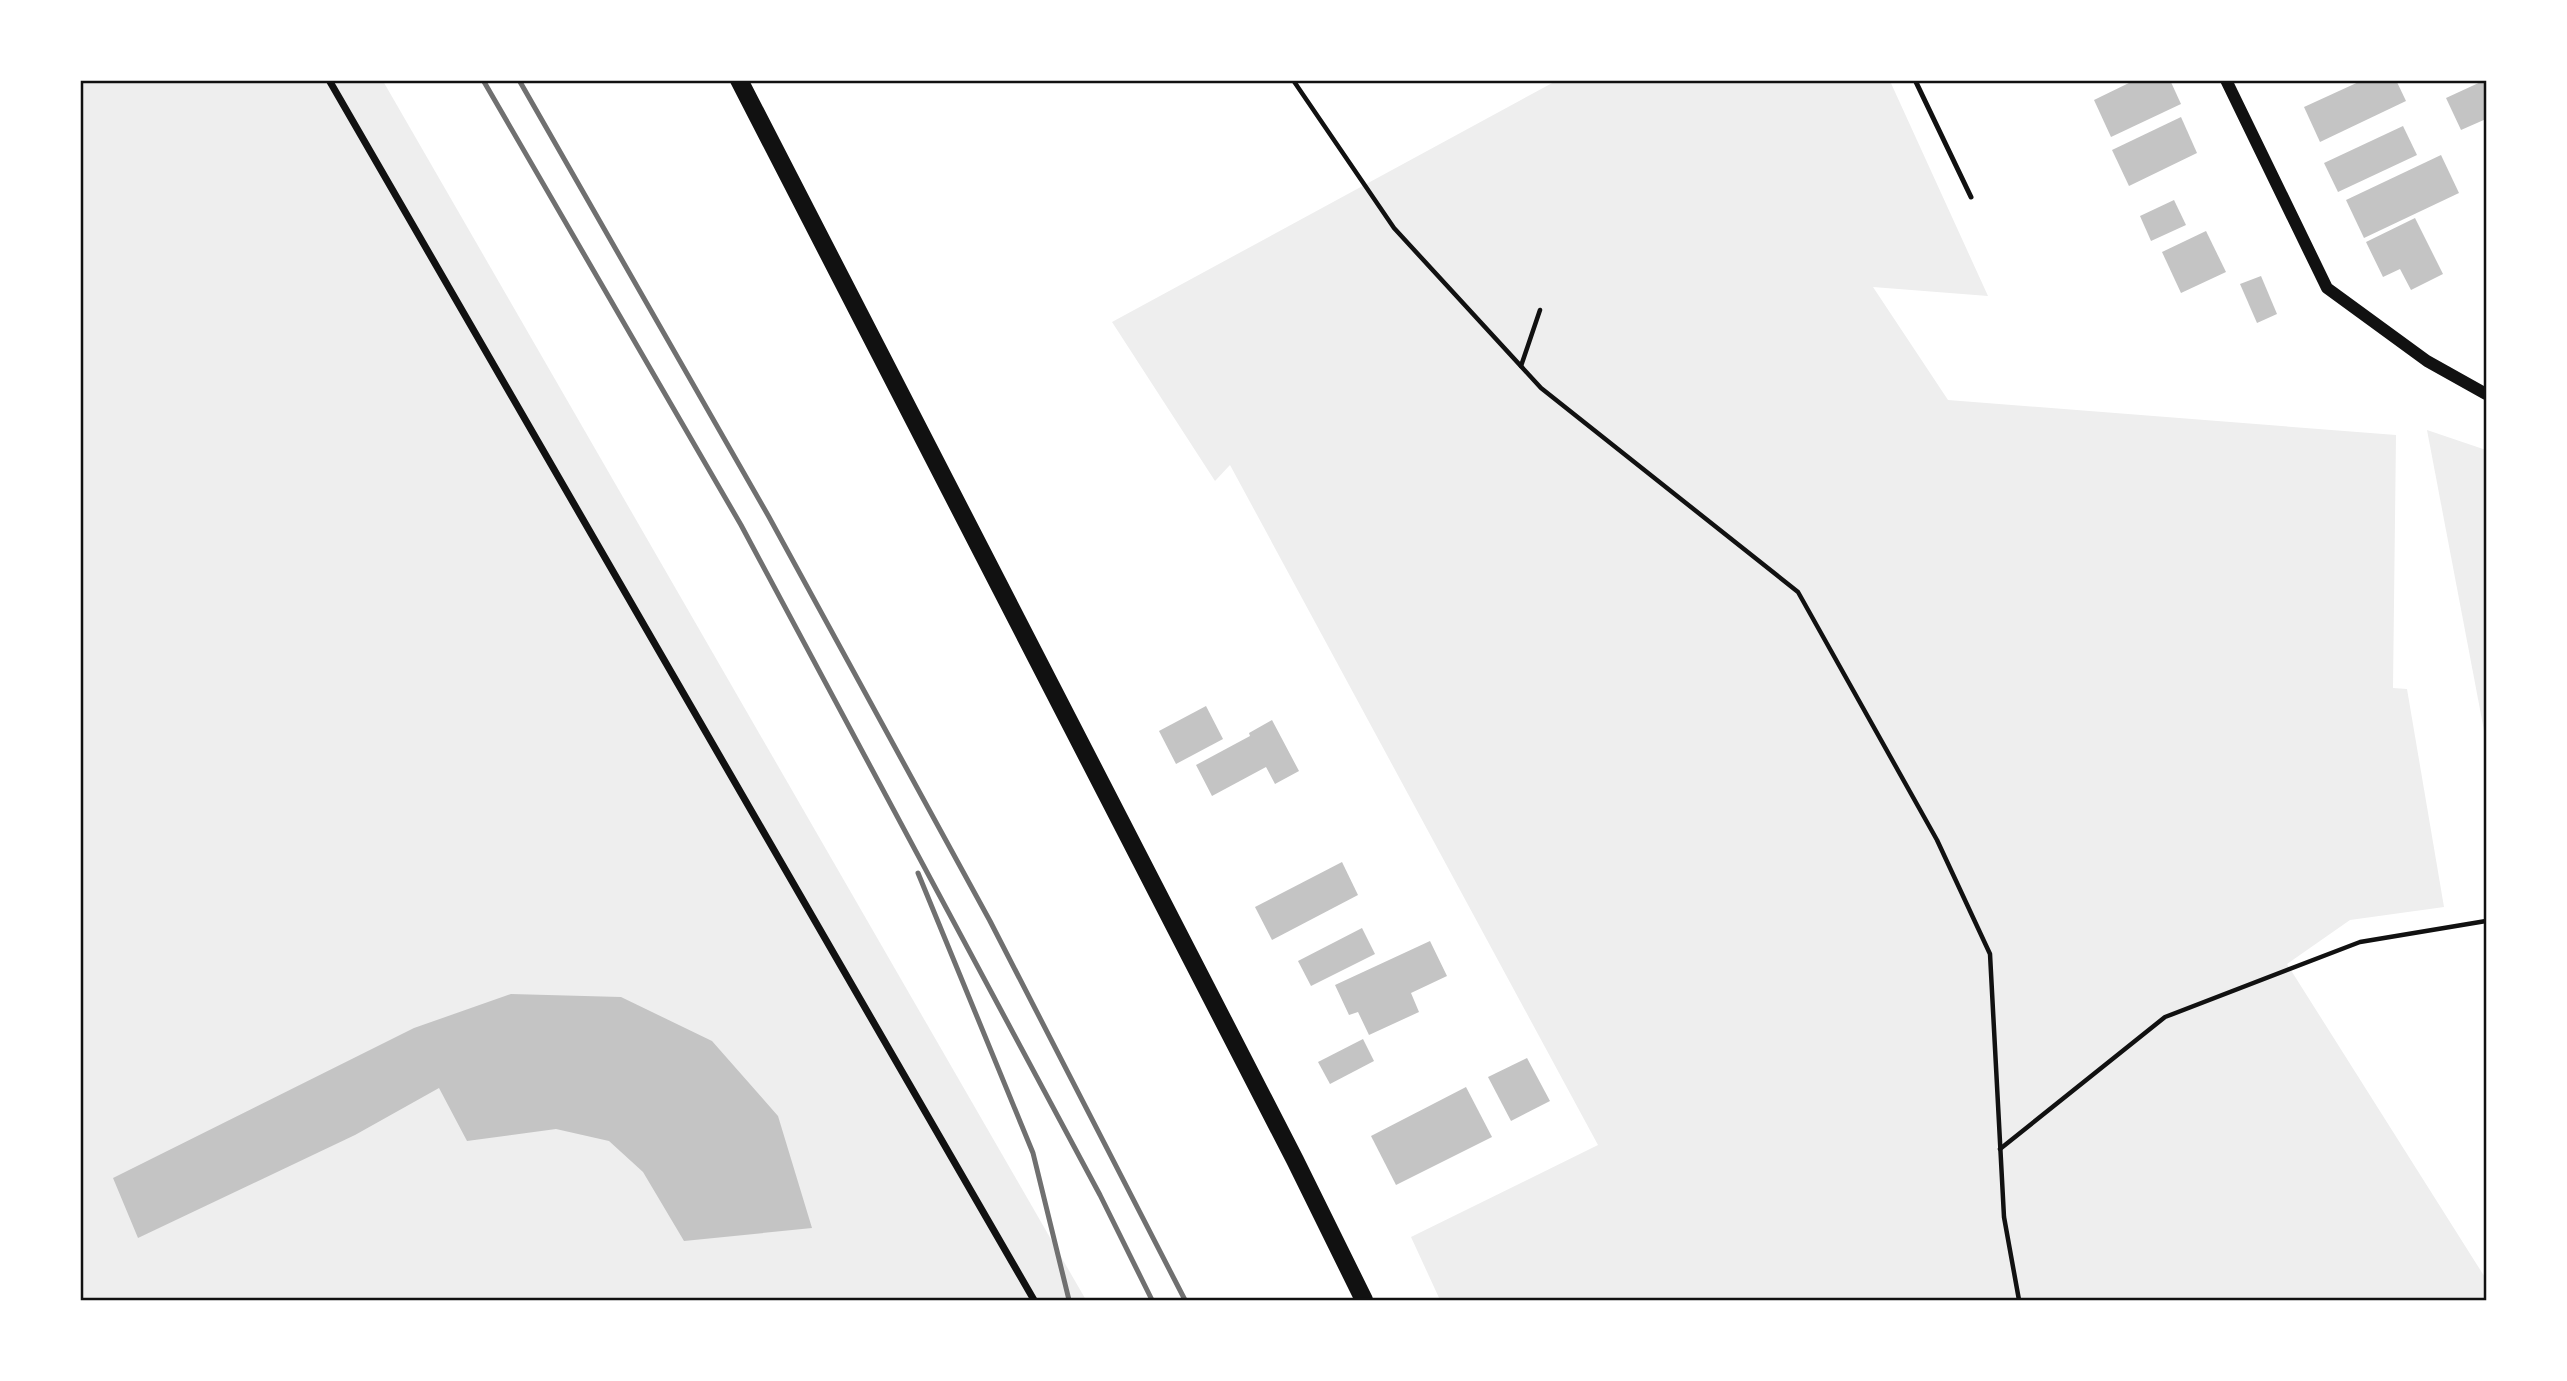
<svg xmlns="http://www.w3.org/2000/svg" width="2567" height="1381" font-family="Manrope,sans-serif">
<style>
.green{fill:#eee}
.building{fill:#c4c4c4}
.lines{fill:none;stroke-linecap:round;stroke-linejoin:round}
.path{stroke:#111;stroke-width:4.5}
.service{stroke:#111;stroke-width:5}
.minor{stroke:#111;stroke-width:7}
.tertiary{stroke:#111;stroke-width:12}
.primary{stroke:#111;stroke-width:18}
.rail{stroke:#707070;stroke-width:5}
.neatline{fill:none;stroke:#111;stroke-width:2.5}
</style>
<rect width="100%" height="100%" fill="#fff"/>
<g class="green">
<path d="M80 81H383L1086 1300H81Z"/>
<path d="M1556 81H1890L1988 296 1873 287 1948 400 2396 435 2393 688 2407 689 2444 907 2350 920 2287 964 2486 1279V1300H1440L1411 1237 1598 1145 1230 465 1215 481 1112 322Z"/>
<path d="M2427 430 2486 450V741Z"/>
</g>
<g class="building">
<path d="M2135 80H2170L2181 104 2111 137 2094 100Z"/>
<path d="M2363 80H2396L2406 101 2320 142 2304 107Z"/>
<path d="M2485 80H2486V119L2461 130 2446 98Z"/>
<path d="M2181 117 2197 153 2129 186 2112 150Z"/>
<path d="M2403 126 2417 155 2338 192 2324 163Z"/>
<path d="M2441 155 2459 193 2364 238 2346 200Z"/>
<path d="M2174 200 2186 225 2151 241 2140 216Z"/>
<path d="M2415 218 2443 274 2411 290 2400 269 2383 277 2366 242Z"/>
<path d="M2206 231 2226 272 2181 293 2162 252Z"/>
<path d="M2261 276 2277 314 2257 323 2240 284Z"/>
<path d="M1206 706 1223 739 1176 764 1159 731Z"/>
<path d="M1272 720 1299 771 1275 784 1266 767 1212 796 1196 765 1250 736 1249 733Z"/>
<path d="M1342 862 1358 895 1272 940 1255 907Z"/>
<path d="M1362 928 1375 954 1311 986 1298 961Z"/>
<path d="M1430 941 1447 976 1411 993 1419 1012 1369 1035 1358 1012 1349 1015 1335 985Z"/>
<path d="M511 994 621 997 712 1041 778 1116 812 1228 684 1241 643 1172 609 1141 556 1129 467 1141 439 1088 355 1135 138 1238 113 1178 414 1028Z"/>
<path d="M1363 1039 1374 1061 1330 1084 1318 1062Z"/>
<path d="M1527 1058 1550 1101 1511 1121 1488 1077Z"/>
<path d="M1466 1087 1492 1137 1396 1185 1371 1136Z"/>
</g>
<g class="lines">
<g class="path">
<path d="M1293 80 1394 228 1541 388 1798 592 1937 840 1990 954 2004 1217 2019 1300"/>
<path d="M1521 366 1540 310"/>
<path d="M2000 1149 2165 1017 2360 942 2486 921"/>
</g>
<path class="service" d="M1915 80 1971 197"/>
<path class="minor" d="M329 80 1034 1300"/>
<path class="tertiary" d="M2226 80 2327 288 2427 361 2486 394"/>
<path class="primary" d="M739 80 1295 1160 1364 1300"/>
<g class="rail">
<path d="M483 80 741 525 1100 1195 1152 1300"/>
<path d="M519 80 769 517 990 921 1185 1300"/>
<path d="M918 873 1033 1153 1069 1300"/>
</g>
</g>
<rect width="2567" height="1381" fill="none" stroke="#ffffff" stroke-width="164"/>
<rect x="82" y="82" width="2403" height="1217" class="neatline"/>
</svg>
